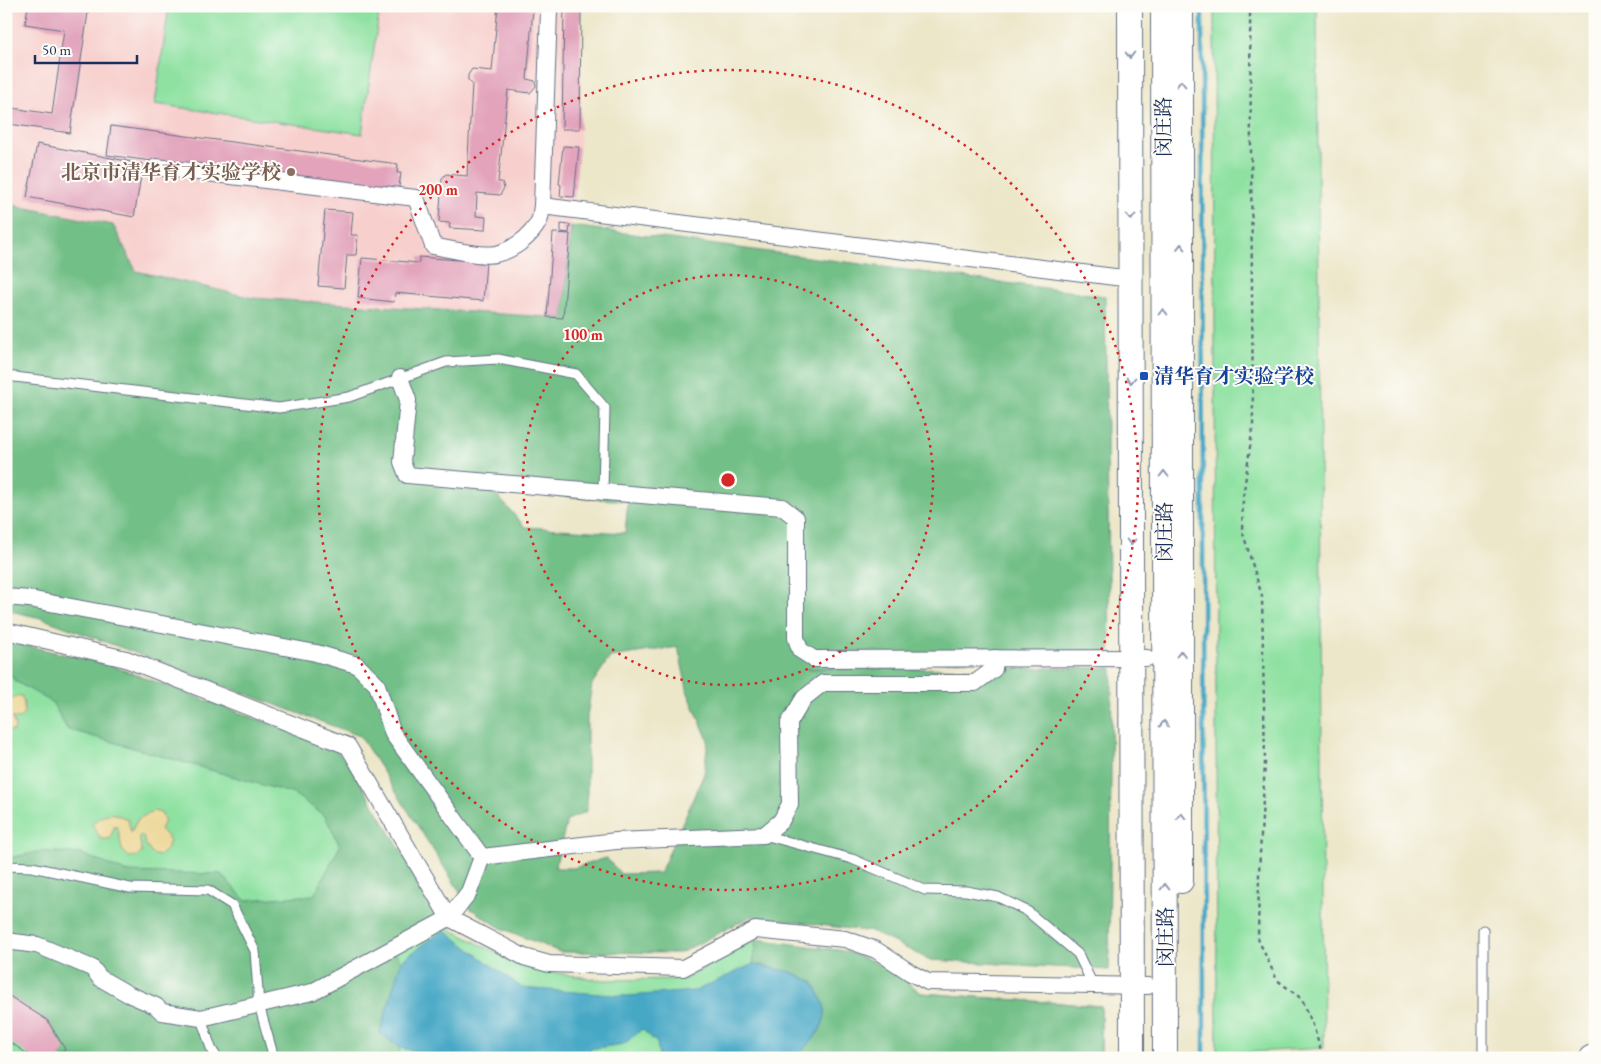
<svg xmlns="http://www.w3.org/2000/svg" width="1601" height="1064" font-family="'EB Garamond','Noto Serif SC',serif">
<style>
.built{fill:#f7d0cd}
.green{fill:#8ee1a1;stroke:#548880}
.forest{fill:#72bf87;stroke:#467772;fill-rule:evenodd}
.sand{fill:#eeda9e;stroke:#84847e}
.water{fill:#46a8c6;stroke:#306c92}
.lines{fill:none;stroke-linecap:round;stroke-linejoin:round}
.stream{stroke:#46a8c6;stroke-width:4.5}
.building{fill:#e2a3bb}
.lane-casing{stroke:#646f84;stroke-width:11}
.street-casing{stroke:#646f84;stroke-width:18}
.secondary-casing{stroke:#646f84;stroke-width:26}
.path{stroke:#646f84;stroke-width:2.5;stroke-dasharray:4 4;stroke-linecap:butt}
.lane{stroke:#fff;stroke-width:9}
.street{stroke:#fff;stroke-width:16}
.secondary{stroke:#fff;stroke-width:24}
.oneway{stroke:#8d97ae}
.ring{fill:none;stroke:#d62828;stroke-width:2.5;stroke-dasharray:2.5 5}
.education-dot{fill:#8d6e63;stroke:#fdfcf7;stroke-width:2}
.transit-dot{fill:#1a4fb4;stroke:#fdfcf7;stroke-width:2}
.labels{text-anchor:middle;stroke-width:4;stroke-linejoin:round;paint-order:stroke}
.street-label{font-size:20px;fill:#1b2f5e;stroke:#fdfcf7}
.education-label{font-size:20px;font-weight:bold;fill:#785e54;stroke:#fdfcf7;text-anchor:end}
.transit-label{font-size:20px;font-weight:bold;fill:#164399;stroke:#fdfcf7;text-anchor:start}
.centre{fill:#d62828;stroke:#fdfcf7;stroke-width:2.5}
.ring-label{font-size:15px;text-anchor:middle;font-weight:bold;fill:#d62828;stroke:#fdfcf7;stroke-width:4;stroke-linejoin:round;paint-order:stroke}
</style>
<rect width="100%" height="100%" fill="#fdfcf7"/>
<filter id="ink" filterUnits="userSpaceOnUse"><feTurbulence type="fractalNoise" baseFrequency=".02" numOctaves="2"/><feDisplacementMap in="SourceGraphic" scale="10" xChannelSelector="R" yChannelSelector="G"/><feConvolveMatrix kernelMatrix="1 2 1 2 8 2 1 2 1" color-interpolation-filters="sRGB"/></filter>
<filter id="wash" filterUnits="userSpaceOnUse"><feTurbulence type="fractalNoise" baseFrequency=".0096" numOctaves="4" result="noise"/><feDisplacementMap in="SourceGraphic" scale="20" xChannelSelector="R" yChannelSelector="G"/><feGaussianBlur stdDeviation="1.12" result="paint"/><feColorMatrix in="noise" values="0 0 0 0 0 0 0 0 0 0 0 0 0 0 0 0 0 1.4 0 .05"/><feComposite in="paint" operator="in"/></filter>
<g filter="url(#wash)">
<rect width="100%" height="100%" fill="#ede7ca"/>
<path class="built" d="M6 6H581L580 137 563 318 253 298 136 271 113 225 6 204Z"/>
<g class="green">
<path d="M169 6H380L362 134 155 104Z"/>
<path d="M1214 6H1317L1324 1048 1217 1054Z"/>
<path d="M6 641 349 764 446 927 526 968 600 980 685 979 756 939 844 951 886 966 921 993 1101 1006V1058H6Z"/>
</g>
<g class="forest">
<path d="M6 204 113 225 136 271 253 298 563 318 571 226 1105 296 1110 652 806 669 1112 668 1109 970 930 960 873 932 752 916 680 953 560 952 501 928 471 909 360 736 41 618 6 610ZM493 491 628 501 625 533 525 527ZM678 647 688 693 708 740 704 774 660 873 621 874 606 858 574 868H555L567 820 587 811V717L592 684 610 657Z"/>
<path d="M6 641 110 665 333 747 349 764 441 918 390 944 401 961 380 1032 400 1048 399 1058H322L283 1056V1058H62L60 1056 65 1048 47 1020 6 994V859L41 851 82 854 126 872 221 874 245 900 314 895 340 846 325 816 294 794 67 729 52 702 15 681 6 668Z"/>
<path d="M756 939 844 951 886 966 921 993 1101 1006V1058H793C807 1049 826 1028 825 1011 825 1004 816 988 813 982L791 972 753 964Z"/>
</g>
<g class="sand">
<path d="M16 696H22L24 704V714L18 719 12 718 15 725 14 731H6V703Z"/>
<path d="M153 811 161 813 165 822 160 829 170 840 167 849 159 856 152 854 146 846 143 836H139L142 853 137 856 129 857 122 850 118 829 115 825 110 839H101L92 824C107 812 111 810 128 820L131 832 138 819Z"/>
</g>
<path class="water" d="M444 930 522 988 627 996 695 991 753 964 791 972 813 982C816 988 825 1004 825 1011 826 1028 807 1049 793 1058H659L657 1043 642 1029 624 1044 589 1049 592 1058H453L400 1048 380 1033 401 961Z"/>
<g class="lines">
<path class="stream" d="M1202 6 1204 1058"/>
</g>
<g id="blocks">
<g class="building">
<path d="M28 6H89L70 133 9 124 12 108 52 114 64 30 25 24Z"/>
<path d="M498 6H528V9H533L527 79 535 81 536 86 530 93 508 90 498 182H502L504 188 500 195 477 193 476 216 486 217 485 230 449 228 450 223 439 222 442 178 446 174 467 176 472 84 468 80V75L472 69 492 71Z"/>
<path d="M564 6H581L580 129H562Z"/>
<path d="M111 126 398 164 397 173H401L398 194 107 155Z"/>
<path d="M37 144 143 164 134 217 27 197Z"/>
<path d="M563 146 579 147 574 197 560 196 561 185 559 184Z"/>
<path d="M325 210 353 212 351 235H358L356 255H347L344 288 318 286Z"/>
<path d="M561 224 570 225 569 233 561 232Z"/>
<path d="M553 233 570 234 563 318 547 317Z"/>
<path d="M419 257 486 262 483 301 395 293 394 302 358 298 362 258 419 263Z"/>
<path d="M6 994 47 1020 65 1049 60 1056 62 1058H33L6 1039Z"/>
</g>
</g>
</g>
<g filter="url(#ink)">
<use href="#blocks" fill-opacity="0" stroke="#646f84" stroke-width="1"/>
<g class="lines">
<defs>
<g id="lane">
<path d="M6 376 279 408 349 397 446 362 498 359 576 374 605 408 603 491"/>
<path d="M764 835 852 859 925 890 966 891 998 897 1027 911 1078 954 1093 985"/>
<path d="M6 866 32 867 130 888 208 890 232 905 255 951 259 1005 274 1058"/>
<path d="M1483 930V1058"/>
<path d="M201 1018 211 1048 217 1058"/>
</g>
<g id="street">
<path d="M156 167 416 198 433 246C449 249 482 257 496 254 513 250 531 237 539 221 541 217 541 211 542 206L1131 279"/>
<path d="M542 206 549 11"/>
<path d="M400 378 408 400 402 462 407 475 782 507 796 518V638L800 650 814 659 1147 658"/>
<path d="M6 597 29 599 316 653 357 665 377 685 393 734 482 857 469 892 449 918 312 992 201 1018 162 1012 156 1006 128 994 100 978 92 968 37 945 6 941"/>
<path d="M6 631 126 659 348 746 449 918 524 957 549 964 683 968 755 930 845 939 876 950 911 973 928 982 1148 986"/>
<path d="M482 857 616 841 764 835 781 821 790 804 789 723 804 698 823 683H975L994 669 995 658"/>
</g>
<g id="secondary">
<path d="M1130 6 1132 1058"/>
<path d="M1163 6 1165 1058"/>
<path d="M1181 6V881"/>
<path d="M1591 1058 1595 1056"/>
</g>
</defs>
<use href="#lane" class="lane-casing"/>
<use href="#street" class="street-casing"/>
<use href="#secondary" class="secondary-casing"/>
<path class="path" d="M1253 6 1250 13 1253 425 1243 498 1242 530 1262 596 1265 763 1259 872 1258 939 1277 980 1302 999 1313 1025 1323 1058"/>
<use href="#lane" class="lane"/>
<use href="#street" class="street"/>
<use href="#secondary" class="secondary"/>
</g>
<defs><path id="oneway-chevron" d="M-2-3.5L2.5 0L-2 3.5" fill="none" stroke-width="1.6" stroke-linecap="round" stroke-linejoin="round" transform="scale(1.25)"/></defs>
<g class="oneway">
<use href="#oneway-chevron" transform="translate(1130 55) rotate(90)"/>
<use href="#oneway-chevron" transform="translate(1181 84) rotate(-90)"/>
<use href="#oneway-chevron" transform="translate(1131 217) rotate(90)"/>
<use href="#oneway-chevron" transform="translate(1181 247) rotate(-90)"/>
<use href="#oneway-chevron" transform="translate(1163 312) rotate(-90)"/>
<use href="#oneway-chevron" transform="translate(1131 380) rotate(90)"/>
<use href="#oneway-chevron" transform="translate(1164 474) rotate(-90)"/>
<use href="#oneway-chevron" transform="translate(1131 542) rotate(90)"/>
<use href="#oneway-chevron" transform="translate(1181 654) rotate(-90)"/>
<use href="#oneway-chevron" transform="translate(1164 724) rotate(-90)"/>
<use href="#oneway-chevron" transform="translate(1181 816) rotate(-90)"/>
<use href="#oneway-chevron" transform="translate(1165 887) rotate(-90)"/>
</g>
</g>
<g class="ring">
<circle cx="728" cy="480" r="205"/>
<circle cx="728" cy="480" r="410"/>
</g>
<circle class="education-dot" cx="291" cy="172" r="5"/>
<rect class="transit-dot" x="1139" y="371" width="10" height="10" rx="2.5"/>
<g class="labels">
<g class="street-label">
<text transform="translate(1163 127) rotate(-90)" y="7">闵庄路</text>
<text transform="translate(1164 532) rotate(-90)" y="7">闵庄路</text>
<text transform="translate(1165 937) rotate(-90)" y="7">闵庄路</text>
</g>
<g class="education-label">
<text x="281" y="179">北京市清华育才实验学校</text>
</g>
<g class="transit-label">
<text x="1154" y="383">清华育才实验学校</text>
</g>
</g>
<circle cx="728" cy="480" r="8" class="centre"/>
<g class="ring-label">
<text x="438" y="195">200 m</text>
<text x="583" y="340">100 m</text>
</g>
<rect width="1601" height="1064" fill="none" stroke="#fdfcf7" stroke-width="25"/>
<path d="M35 55v8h102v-8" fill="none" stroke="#1b2f5e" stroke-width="2.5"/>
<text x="42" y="55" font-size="15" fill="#1b2f5e" stroke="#fdfcf7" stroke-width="4" paint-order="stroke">50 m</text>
</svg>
